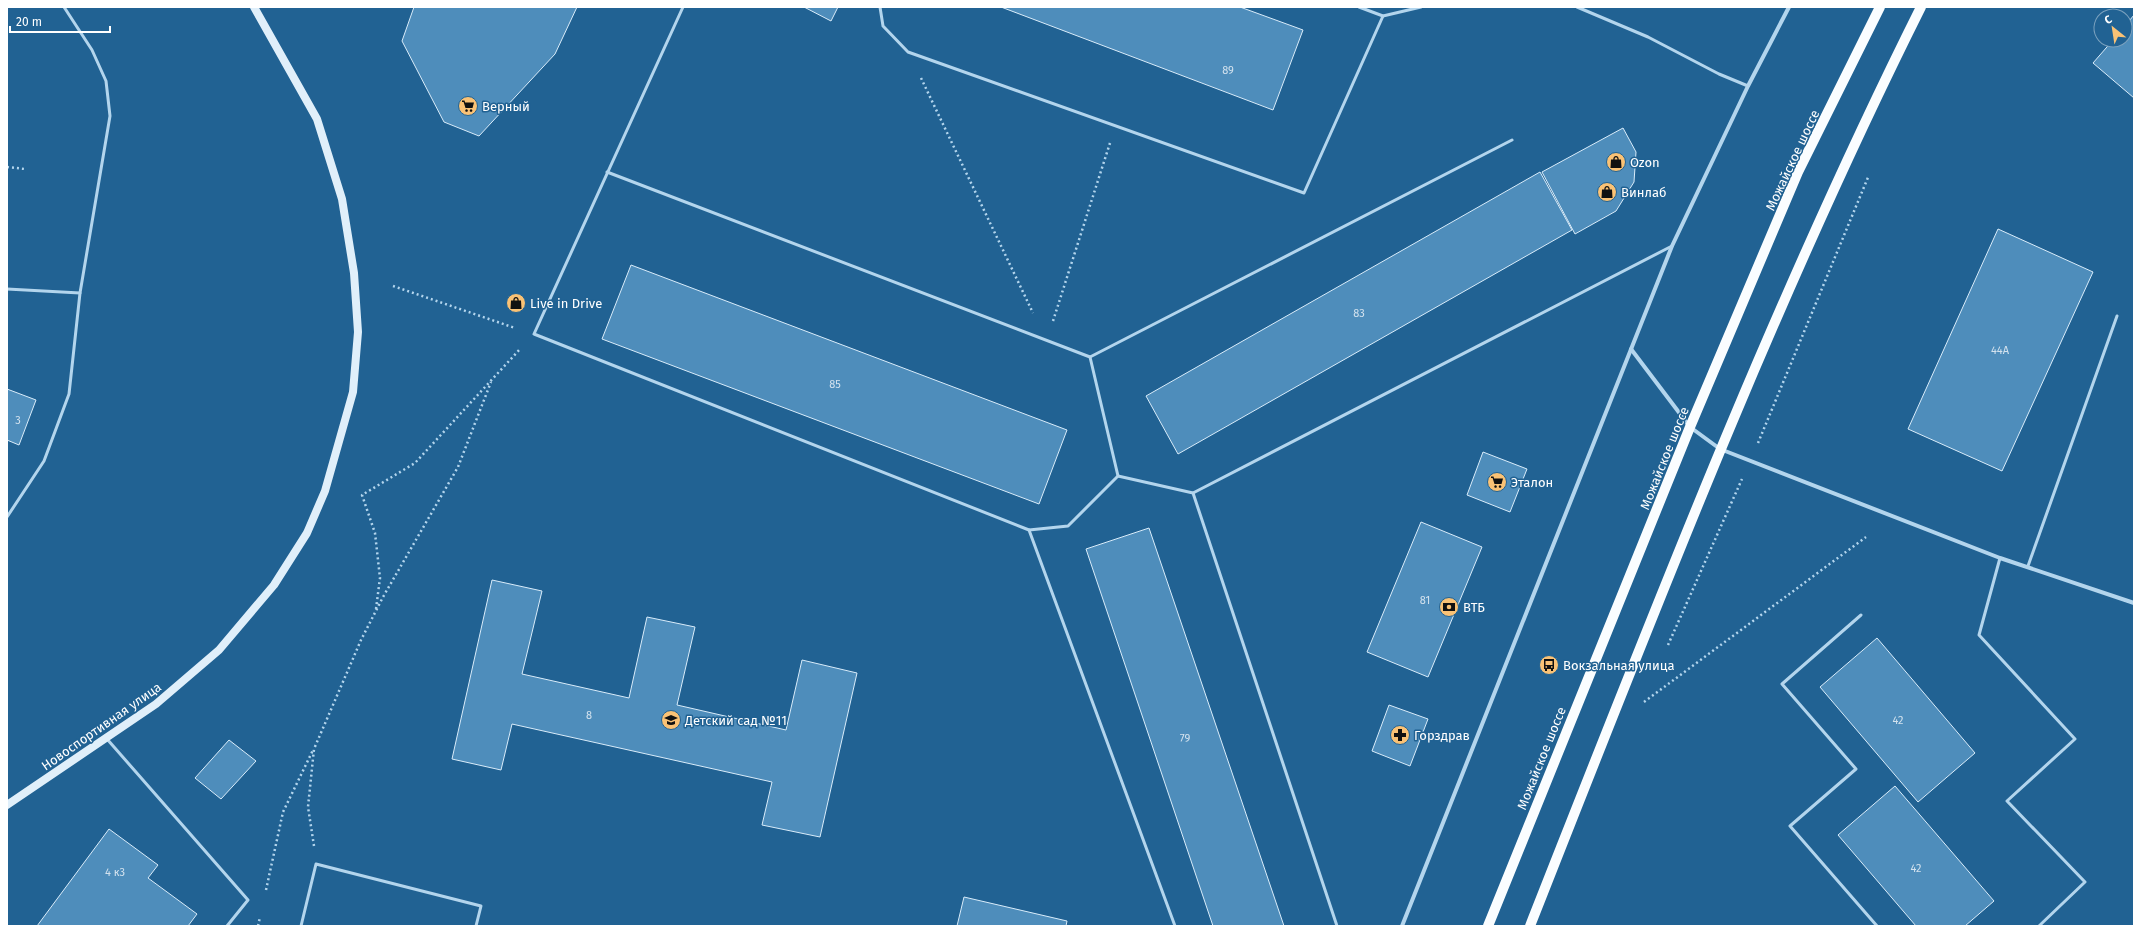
<svg xmlns="http://www.w3.org/2000/svg" width="2141" height="933" font-family="'Fira Sans',sans-serif">
<style>
.building{fill:#4e8dbb;stroke:#d9ecfa}
.lines{fill:none;stroke-linecap:round;stroke-linejoin:round}
.path{stroke:#b3d5ed;stroke-width:2.5;stroke-dasharray:2 3;stroke-linecap:butt}
.lane{stroke:#b3d5ed;stroke-width:3}
.street{stroke:#b3d5ed;stroke-width:4}
.secondary{stroke:#e0effa;stroke-width:8}
.primary{stroke:#fafdff;stroke-width:10}
.labels{text-anchor:middle;stroke-width:3;stroke-linejoin:round;paint-order:stroke}
.number-label{font-size:11px;fill:#d3e2ee}
.poi-label{font-size:13px;fill:#fff;stroke:#216293;text-anchor:start}
.street-label{font-size:13px;fill:#fff;stroke:#216293}
</style>
<rect width="100%" height="100%" fill="#216293"/>
<g class="building">
<path d="M414 7H577L555 54 479 136 444 122 402 41Z"/>
<path d="M804 7H838L831 21Z"/>
<path d="M1001 7H1240L1303 30 1273 110Z"/>
<path d="M2134 15V98L2093 63 2113 40H2125V26Z"/>
<path d="M1623 128 1636 152 1634 182 1616 211 1575 234 1542 172Z"/>
<path d="M1540 172 1572 230 1178 454 1146 396Z"/>
<path d="M1998 229 2093 272 2002 471 1908 429Z"/>
<path d="M631 265 1067 430 1039 504 602 339Z"/>
<path d="M7 389 36 400 19 445 7 440Z"/>
<path d="M1483 452 1527 469 1510 512 1467 495Z"/>
<path d="M1421 522 1482 547 1428 677 1367 652Z"/>
<path d="M1149 528 1284 926H1213L1086 549Z"/>
<path d="M492 580 542 591 522 674 629 698 647 617 695 627 677 705 786 730 802 660 857 673 820 837 762 825 772 782 512 724 501 770 452 759Z"/>
<path d="M1877 638 1975 753 1918 802 1820 687Z"/>
<path d="M1389 705 1428 719 1410 766 1372 751Z"/>
<path d="M229 740 256 761 221 799 195 778Z"/>
<path d="M1895 786 1994 901 1965 926H1916L1838 835Z"/>
<path d="M109 829 158 865 148 878 197 914 188 926H37Z"/>
<path d="M964 897 1067 921 1066 926H957Z"/>
</g>
<g class="lines">
<g class="path">
<path d="M921 78 1033 313"/>
<path d="M7 167 25 169"/>
<path d="M393 286 515 328"/>
<path d="M1053 321 1110 143"/>
<path d="M1758 443 1869 175"/>
<path d="M376 609 380 578 375 533 362 495 415 463 521 348"/>
<path d="M1668 645 1742 479"/>
<path d="M1644 702 1866 537"/>
<path d="M314 846 308 807 314 749 361 640 383 597 458 467 491 382"/>
<path d="M266 890 283 812 313 750"/>
<path d="M258 926 260 917"/>
</g>
<g class="lane">
<path d="M683 7 534 334 1029 530 1175 926"/>
<path d="M880 7 883 26 908 52 1304 193 1383 16"/>
<path d="M1359 7 1383 16 1421 7"/>
<path d="M1577 7 1648 37 1719 74 1748 86"/>
<path d="M607 172 1090 357 1118 476"/>
<path d="M7 289 80 293 110 116 106 81 92 50 64 7"/>
<path d="M1090 357 1512 140"/>
<path d="M1193 493 1672 246"/>
<path d="M7 517 44 461 69 394 80 293"/>
<path d="M1029 530 1068 526 1118 476 1193 493 1337 926"/>
<path d="M2000 558 1979 635 2075 739 2007 801 2085 882 2039 926"/>
<path d="M2028 566 2117 316"/>
<path d="M1861 615 1782 684 1856 769 1790 826 1877 926"/>
<path d="M107 739 248 900 227 926"/>
<path d="M301 926 316 864 481 906 476 926"/>
</g>
<g class="street">
<path d="M1631 349 1690 427 1720 449 2000 558 2134 603"/>
<path d="M1402 926 1672 246 1748 86 1789 7"/>
</g>
<path class="secondary" d="M7 805 156 704 219 650 274 585 307 533 325 491 353 392 358 332 354 273 342 199 317 119 254 7"/>
<g class="primary">
<path d="M1488 926 1690 427 1798 172 1880 7"/>
<path d="M1530 926C1652 617 1772 305 1921 7"/>
</g>
</g>
<defs>
<symbol id="supermarket-disc" viewBox="-11 -11 22 22"><circle r="9.5" fill="#fac275" stroke="#216293"/><path d="M-6-5.5h2.5l.6 2H6L4.5 2H-2.5L-4.4-4H-6ZM-1.5 3.2a1.3 1.3 0 1 0 .1 0ZM3 3.2a1.3 1.3 0 1 0 .1 0Z" fill="#111"/></symbol>
<symbol id="shop-disc" viewBox="-11 -11 22 22"><circle r="9.5" fill="#fac275" stroke="#216293"/><path d="M-5-2.5h2.3a2.7 3.5 0 0 1 5.4 0H5L5.5 6h-11ZM-1.5-2.5h3a1.5 2.3 0 0 0-3 0Z" fill="#111"/></symbol>
<symbol id="bank-disc" viewBox="-11 -11 22 22"><circle r="9.5" fill="#fac275" stroke="#216293"/><path d="M-6-4H6V4H-6ZM0-2.3a2.3 2.3 0 1 0 0 4.6a2.3 2.3 0 1 0 0-4.6Z" fill="#111"/></symbol>
<symbol id="bus-disc" viewBox="-11 -11 22 22"><circle r="9.5" fill="#fac275" stroke="#216293"/><path d="M-5-6H5V4H4V6H2V4H-2V6H-4V4H-5ZM-3.5-4V0h7V-4ZM-3.5 1.2v1.5H-2V1.2ZM2 1.2v1.5H3.5V1.2Z" fill="#111"/></symbol>
<symbol id="school-disc" viewBox="-11 -11 22 22"><circle r="9.5" fill="#fac275" stroke="#216293"/><path d="M0-5L7-2L0 1L-7-2ZM-4 1L0 2.5L4 1V4Q0 6-4 4Z" fill="#111"/></symbol>
<symbol id="pharmacy-disc" viewBox="-11 -11 22 22"><circle r="9.5" fill="#fac275" stroke="#216293"/><path d="M-2-6h4v4h4v4h-4v4h-4v-4h-4v-4h4Z" fill="#111"/></symbol>
</defs>
<g fill-rule="evenodd">
<use href="#supermarket-disc" x="457" y="95" width="22" height="22"/>
<use href="#shop-disc" x="1605" y="151" width="22" height="22"/>
<use href="#shop-disc" x="1596" y="181" width="22" height="22"/>
<use href="#shop-disc" x="505" y="292" width="22" height="22"/>
<use href="#supermarket-disc" x="1486" y="471" width="22" height="22"/>
<use href="#bank-disc" x="1438" y="596" width="22" height="22"/>
<use href="#bus-disc" x="1538" y="654" width="22" height="22"/>
<use href="#school-disc" x="660" y="709" width="22" height="22"/>
<use href="#pharmacy-disc" x="1389" y="724" width="22" height="22"/>
</g>
<g class="labels">
<g class="number-label">
<text x="1228" y="74">89</text>
<text x="1359" y="317">83</text>
<text x="2000" y="354">44А</text>
<text x="835" y="388">85</text>
<text x="18" y="424">3</text>
<text x="1425" y="604">81</text>
<text x="589" y="719">8</text>
<text x="1898" y="724">42</text>
<text x="1185" y="742">79</text>
<text x="1916" y="872">42</text>
<text x="115" y="876">4 к3</text>
</g>
<g class="poi-label">
<text x="482" y="111">Верный</text>
<text x="1630" y="167">Ozon</text>
<text x="1621" y="197">Винлаб</text>
<text x="530" y="308">Live in Drive</text>
<text x="1511" y="487">Эталон</text>
<text x="1463" y="612">ВТБ</text>
<text x="1563" y="670">Вокзальная улица</text>
<text x="685" y="725">Детский сад №11</text>
<text x="1414" y="740">Горздрав</text>
</g>
<g class="street-label">
<text transform="translate(1792 160) rotate(-65)" y="5">Можайское шоссе</text>
<text transform="translate(1664 458) rotate(-68)" y="5">Можайское шоссе</text>
<text transform="translate(101 726) rotate(-35)" y="5">Новоспортивная улица</text>
<text transform="translate(1541 758) rotate(-68)" y="5">Можайское шоссе</text>
</g>
</g>
<rect width="2141" height="933" fill="none" stroke="#ffffff" stroke-width="16"/>
<g transform="translate(2113 28) rotate(330)"><circle r="19" fill="#216293" stroke="#7aa1be"/>
<path d="M0-3L7 15L0 10L-7 15Z" fill="#fac275"/>
<text y="-6" font-size="11" font-weight="bold" text-anchor="middle" fill="#ffffff">С</text>
</g>
<path d="M10 26v6h100v-6" fill="none" stroke="#ffffff" stroke-width="2"/>
<text x="16" y="26" font-size="12" fill="#ffffff" stroke="#216293" stroke-width="3" paint-order="stroke">20 m</text>
</svg>
